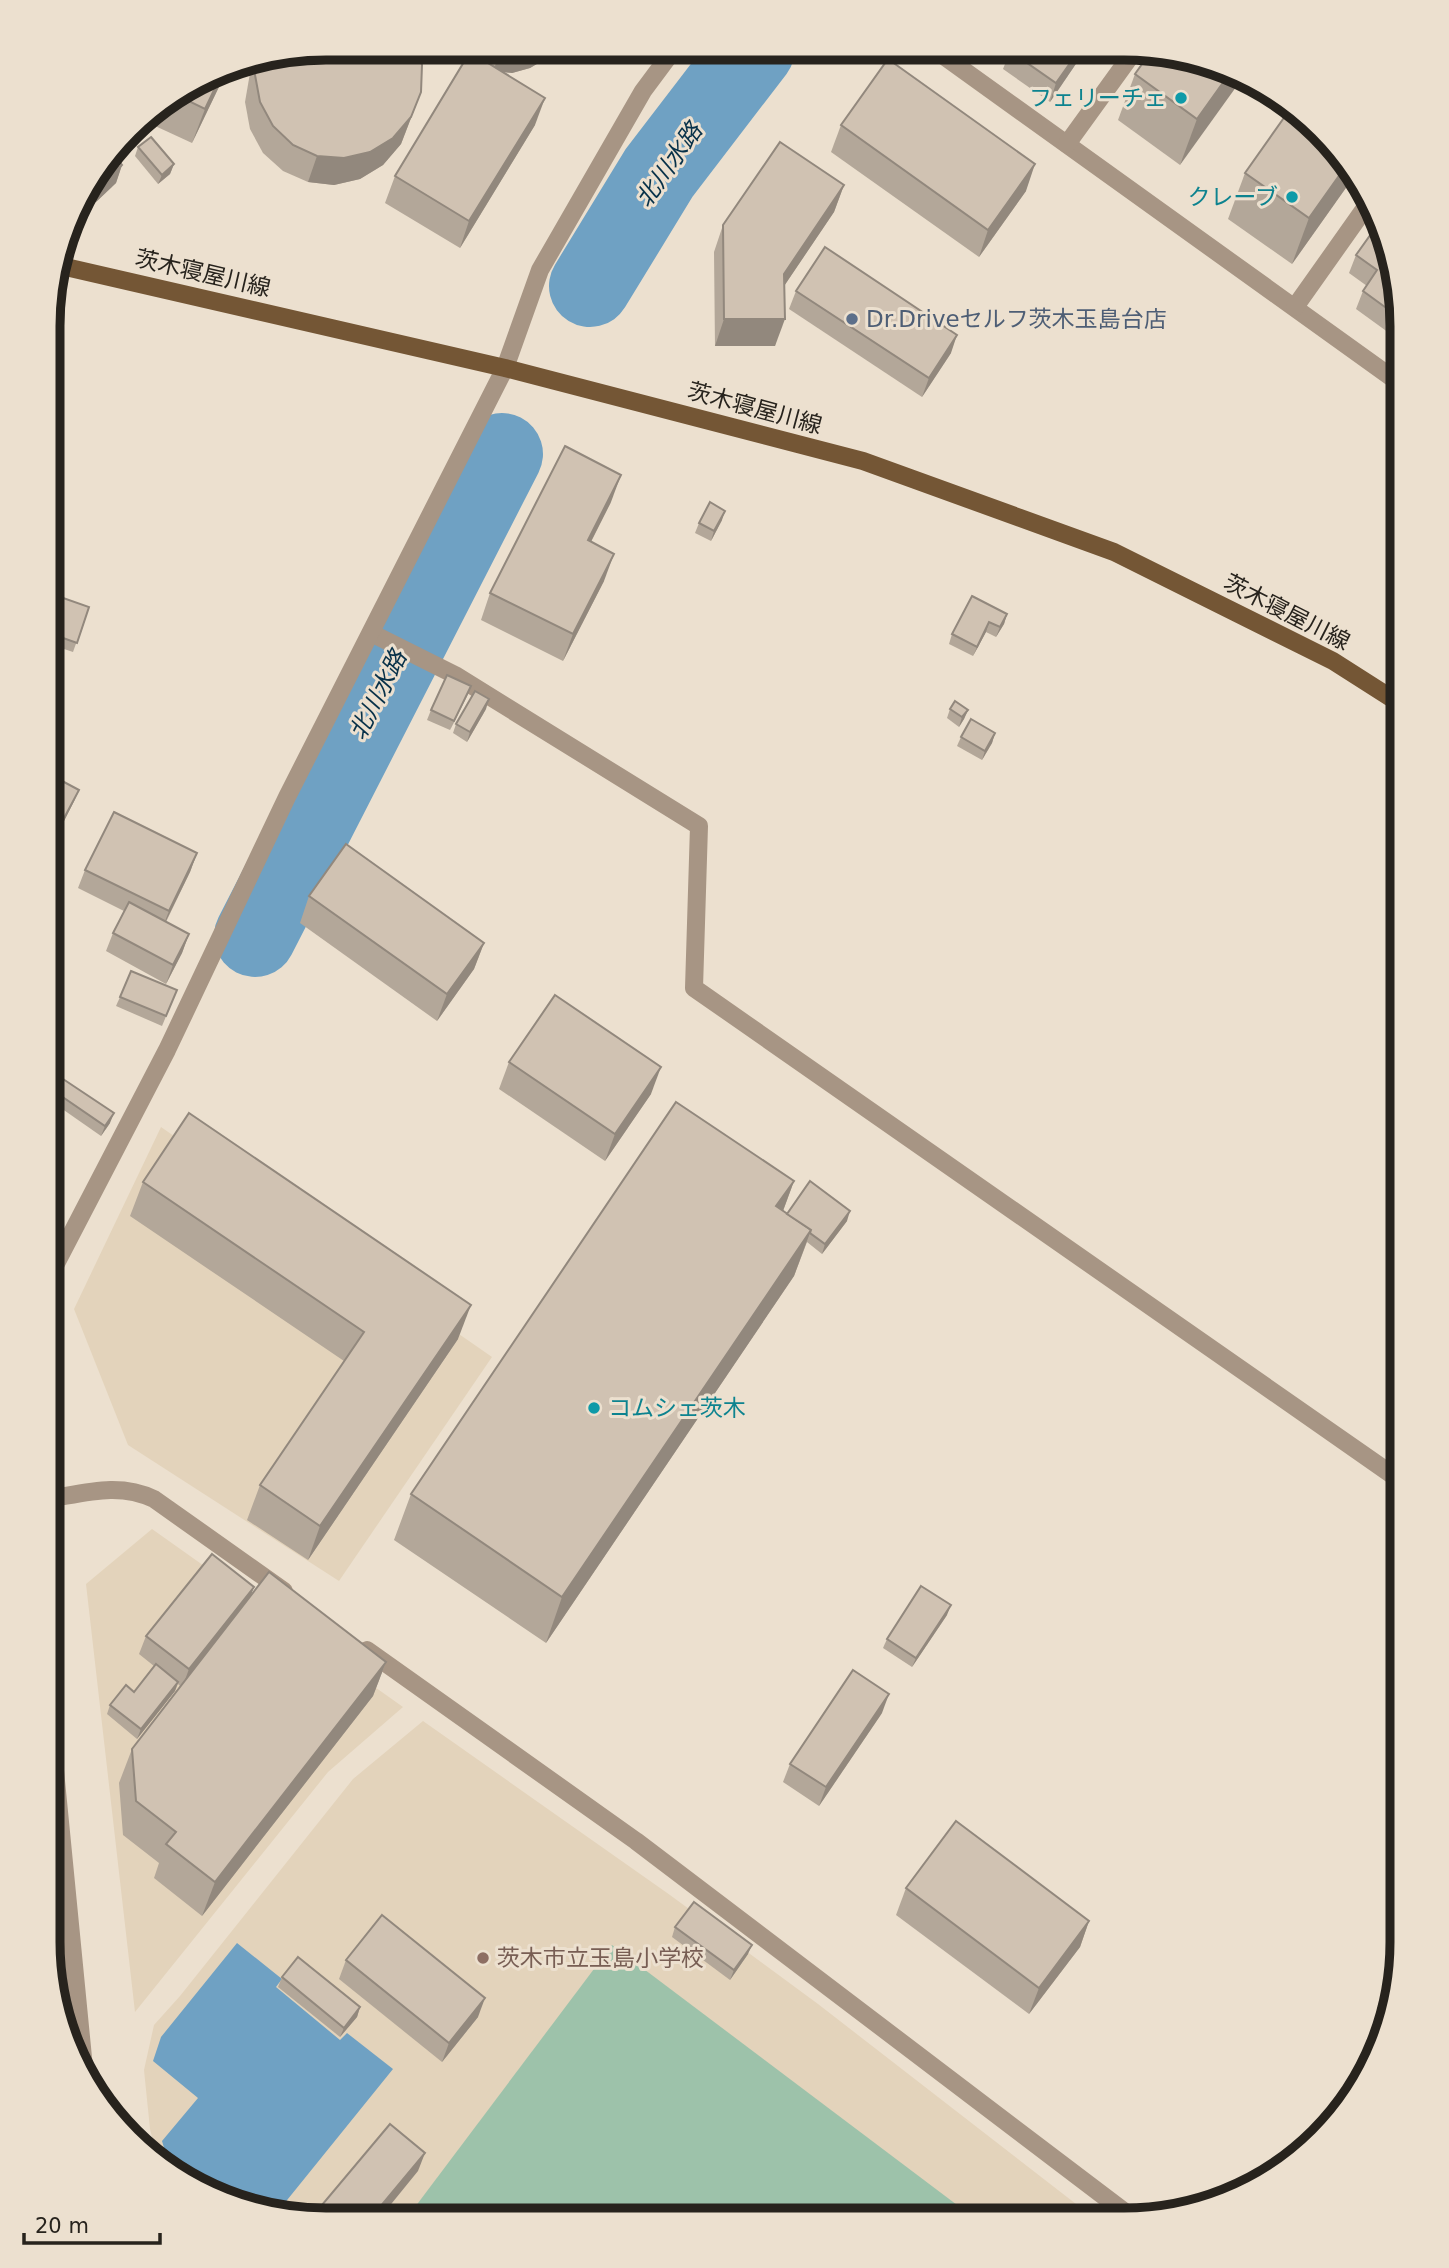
<svg xmlns="http://www.w3.org/2000/svg" width="1449" height="2268" font-family="'DejaVu Sans','Noto Sans JP',sans-serif">
<style>
.built{fill:#e3d3bb}
.green{fill:#9dc2aa}
.water{fill:#6fa1c3}
.lines{fill:none;stroke-linecap:round;stroke-linejoin:round}
.river{stroke:#6fa1c3;stroke-width:82}
.service{stroke:#a79584;stroke-width:18}
.minor{stroke:#a79584;stroke-width:18}
.tertiary{stroke:#a79584;stroke-width:18}
.primary{stroke:#745635;stroke-width:18}
.wall{fill:#b3a799}
.shaded-wall{fill:#92887d}
.building{fill:#d0c2b2;stroke:#92887d;stroke-width:2}
.culture-dot{fill:#0f9aa8;stroke:#ece0cf;stroke-width:2.5}
.service-dot{fill:#5c6f8a;stroke:#ece0cf;stroke-width:2.5}
.education-dot{fill:#8d6e63;stroke:#ece0cf;stroke-width:2.5}
.labels{text-anchor:middle;stroke-width:6;stroke-linejoin:round;paint-order:stroke}
.culture-label{font-size:23px;fill:#0d838f;stroke:#ece0cf;text-anchor:end}
.street-label{font-size:23px;fill:#27231d;stroke:#ece0cf}
.service-label{font-size:23px;fill:#4e5e75;stroke:#ece0cf;text-anchor:start}
.education-label{font-size:23px;fill:#785e54;stroke:#ece0cf;text-anchor:start}
.water-label{font-size:24px;font-style:italic;fill:#073149;stroke:#ece0cf}
.rim{fill:none;stroke:#27231d;stroke-width:9}
</style>
<rect width="100%" height="100%" fill="#ece0cf"/>
<g class="built">
<path d="M161 1127 492 1357 339 1581 128 1445 74 1309Z"/>
<path d="M152 1529 403 1707 328 1772 135 2012 86 1584Z"/>
<path d="M423 1721 670 1895 818 2004 1098 2221 290 2218 219 2200 159 2165 150 2129 144 2070 154 2025 180 1996 353 1779Z"/>
</g>
<path class="green" d="M612 1945 977 2220 406 2219Z"/>
<path class="water" d="M237 1943 282 1979 276 1987 340 2040 347 2033 393 2069 275 2215 219 2200 205 2191 168 2161 162 2141 198 2098 153 2061 161 2037Z"/>
<g class="lines">
<g class="river">
<path d="M590 286 659 173 754 49"/>
<path d="M255 936 502 454"/>
</g>
<g class="service">
<path d="M371 633 455 675 699 826 694 988 1401 1481"/>
<path d="M48 1279 167 1050 287 797 505 368"/>
</g>
<g class="minor">
<path d="M934 49 1402 385"/>
<path d="M1067 144 1135 50"/>
<path d="M1295 307 1370 201"/>
<path d="M505 368 540 270 643 91 675 48"/>
<path d="M48 1699 85 2078"/>
</g>
<g class="tertiary">
<path d="M48 1499C85 1493 119 1482 154 1499L284 1591"/>
<path d="M367 1650 636 1841 1134 2219"/>
</g>
<path class="primary" d="M57 265 505 368 863 461 1114 552 1333 661 1402 705"/>
</g>
<g class="wall">
<path d="M326 47 421 92 401 144 383 165 360 179 334 185 308 182 283 171 263 153 250 129 245 102 250 73 255 61Z"/>
<path d="M460 48H554L547 58 530 68 512 73 502 72 535 125 460 248 385 203 395 176 467 56 462 51Z"/>
<path d="M1011 49H1086L1050 102 1003 69Z"/>
<path d="M229 66 192 143 140 119 142 117 219 68Z"/>
<path d="M1230 68 1180 165 1118 120 1135 74Z"/>
<path d="M841 125 1026 191 979 257 831 152Z"/>
<path d="M138 147 174 164 170 174 158 184 135 156Z"/>
<path d="M113 154 122 165 116 183 96 202 85 190Z"/>
<path d="M1344 156 1355 175 1292 264 1228 219 1245 173Z"/>
<path d="M844 185 834 212 784 286 775 346H715L714 252 723 225Z"/>
<path d="M1381 220 1402 326V330L1396 338 1356 309 1363 291 1367 286 1349 273 1356 255Z"/>
<path d="M796 291 951 353 922 397 789 309Z"/>
<path d="M611 502 591 542 604 581 563 661 481 620 490 593Z"/>
<path d="M722 520 711 541 695 533 699 523Z"/>
<path d="M49 593 89 607 73 652 49 644Z"/>
<path d="M1007 614 1004 624 996 637 986 632 973 656 949 644 952 634Z"/>
<path d="M471 686 450 730 427 720 431 710Z"/>
<path d="M486 709 467 742 453 733 456 724Z"/>
<path d="M950 709 968 710 964 719 959 727 947 718Z"/>
<path d="M995 733 992 743 982 760 957 746 961 737Z"/>
<path d="M49 774 75 799 51 847 49 846Z"/>
<path d="M197 853 190 872 166 922 189 934 182 953 166 984 106 951 113 933 124 911 78 888 85 870Z"/>
<path d="M309 896 484 943 474 969 437 1021 300 923Z"/>
<path d="M177 990 162 1026 116 1006 120 997Z"/>
<path d="M509 1062 651 1094 605 1161 499 1089Z"/>
<path d="M51 1089 110 1123 101 1136 48 1099Z"/>
<path d="M794 1181 783 1211 787 1214 847 1221 822 1254 807 1242 794 1276 546 1643 394 1540 411 1494Z"/>
<path d="M143 1182 458 1339 308 1560 247 1520 260 1485 344 1361 130 1216Z"/>
<path d="M254 1587 250 1596 386 1662 373 1696 202 1916 154 1878 159 1863 123 1835 119 1783 132 1749 180 1686 178 1684 175 1691 137 1739 107 1714 110 1705 134 1692 154 1666 139 1654 146 1636Z"/>
<path d="M947 1615 912 1667 883 1648 887 1639Z"/>
<path d="M882 1713 819 1806 783 1782 790 1764Z"/>
<path d="M906 1888 1089 1921 1080 1947 1029 2014 896 1915Z"/>
<path d="M675 1927 748 1954 730 1980 672 1937Z"/>
<path d="M346 1960 478 2017 442 2062 339 1979Z"/>
<path d="M282 1977 360 2007 357 2017 340 2037 278 1987Z"/>
</g>
<g class="shaded-wall">
<path d="M502 48H554L547 58 530 68 512 73 493 71Z"/>
<path d="M1080 49H1086L1050 102 1056 83Z"/>
<path d="M229 66 192 143 205 109 225 67Z"/>
<path d="M1232 70 1244 76 1180 165 1197 119Z"/>
<path d="M421 92 401 144 383 165 360 179 334 185 308 182 317 156Z"/>
<path d="M545 98 535 125 460 248 469 221Z"/>
<path d="M1348 163 1355 175 1292 264 1309 218Z"/>
<path d="M174 164 170 174 158 184 162 175Z"/>
<path d="M1035 164 1026 191 979 257 988 230Z"/>
<path d="M122 165 116 183 96 202 103 184Z"/>
<path d="M844 185 834 212 774 301 784 274Z"/>
<path d="M724 319H785L775 346H715Z"/>
<path d="M1401 323 1402 330 1396 338Z"/>
<path d="M957 335 951 353 922 397 929 378Z"/>
<path d="M621 475 611 502 578 567 588 540Z"/>
<path d="M725 511 722 520 711 541 714 531Z"/>
<path d="M614 554 604 581 563 661 573 634Z"/>
<path d="M1007 614 1004 624 996 637 1000 627Z"/>
<path d="M989 622 986 632 973 656 977 647Z"/>
<path d="M471 686 467 696 450 730 454 721Z"/>
<path d="M489 699 486 709 467 742 470 732Z"/>
<path d="M968 710 964 719 959 727 962 717Z"/>
<path d="M995 733 992 743 982 760 985 751Z"/>
<path d="M79 790 75 799 51 847 54 837Z"/>
<path d="M197 853 190 872 162 929 169 911Z"/>
<path d="M189 934 182 953 166 984 173 965Z"/>
<path d="M484 943 474 969 437 1021 447 994Z"/>
<path d="M661 1067 651 1094 605 1161 615 1134Z"/>
<path d="M114 1113 110 1123 101 1136 105 1126Z"/>
<path d="M794 1181 777 1227 776 1206Z"/>
<path d="M850 1211 847 1221 822 1254 825 1244Z"/>
<path d="M811 1230 794 1276 546 1643 562 1597Z"/>
<path d="M471 1305 458 1339 308 1560 320 1526Z"/>
<path d="M254 1587 247 1606 182 1688 189 1669Z"/>
<path d="M951 1605 947 1615 912 1667 916 1658Z"/>
<path d="M386 1662 373 1696 202 1916 215 1882Z"/>
<path d="M178 1682 175 1691 137 1739 141 1729Z"/>
<path d="M889 1694 882 1713 819 1806 826 1787Z"/>
<path d="M1089 1921 1080 1947 1029 2014 1039 1988Z"/>
<path d="M752 1945 748 1954 730 1980 734 1970Z"/>
<path d="M485 1998 478 2017 442 2062 449 2043Z"/>
<path d="M360 2007 357 2017 340 2037 344 2028Z"/>
<path d="M425 2153 418 2171 379 2219H370Z"/>
</g>
<g class="building">
<path d="M326 47 417 48 422 65 421 92 411 117 393 138 370 152 344 158 317 156 293 145 273 126 260 102 255 75 258 61Z"/>
<path d="M1011 49H1080L1056 83 1010 51Z"/>
<path d="M1152 50H1160L1232 70 1197 119 1135 74Z"/>
<path d="M470 52 545 98 469 221 395 176Z"/>
<path d="M888 59 1035 164 988 230 841 125Z"/>
<path d="M225 67 205 109 176 95 219 68Z"/>
<path d="M1293 105 1344 156 1348 163 1309 218 1245 173Z"/>
<path d="M151 137 174 164 162 175 138 147Z"/>
<path d="M780 142 844 185 784 274 785 319H724L723 225Z"/>
<path d="M113 154 122 165 103 184 96 176Z"/>
<path d="M1381 220 1400 318 1363 291 1377 270 1356 255Z"/>
<path d="M825 247 957 335 929 378 796 291Z"/>
<path d="M565 446 621 475 588 540 614 554 573 634 490 593Z"/>
<path d="M710 502 725 511 714 531 699 523Z"/>
<path d="M49 593 89 607 77 643 49 633Z"/>
<path d="M972 596 1007 614 1000 627 989 622 977 647 952 634Z"/>
<path d="M447 675 471 686 454 721 431 710Z"/>
<path d="M475 691 489 699 470 732 456 724Z"/>
<path d="M955 701 968 710 962 717 950 709Z"/>
<path d="M971 719 995 733 985 751 961 737Z"/>
<path d="M49 774 79 790 54 837 49 834Z"/>
<path d="M114 812 197 853 169 911 85 870Z"/>
<path d="M346 844 484 943 447 994 309 896Z"/>
<path d="M129 902 189 934 173 965 113 933Z"/>
<path d="M131 971 177 990 166 1016 120 997Z"/>
<path d="M555 995 661 1067 615 1134 509 1062Z"/>
<path d="M60 1077 114 1113 105 1126 51 1089Z"/>
<path d="M676 1102 794 1181 776 1206 811 1230 562 1597 411 1494Z"/>
<path d="M189 1113 471 1305 320 1526 260 1485 364 1332 143 1182Z"/>
<path d="M810 1181 850 1211 825 1244 810 1233 811 1230 787 1214Z"/>
<path d="M212 1554 254 1587 189 1669 146 1636Z"/>
<path d="M269 1572 386 1662 215 1882 166 1844 176 1832 136 1801 132 1749Z"/>
<path d="M921 1586 951 1605 916 1658 887 1639Z"/>
<path d="M156 1664 178 1682 141 1729 110 1705 126 1685 134 1692Z"/>
<path d="M853 1670 889 1694 826 1787 790 1764Z"/>
<path d="M956 1821 1089 1921 1039 1988 906 1888Z"/>
<path d="M694 1902 752 1945 734 1970 675 1927Z"/>
<path d="M382 1915 485 1998 449 2043 346 1960Z"/>
<path d="M298 1957 360 2007 344 2028 282 1977Z"/>
<path d="M390 2124 425 2153 370 2219 311 2218Z"/>
</g>
<g class="culture-dot">
<circle cx="1181" cy="98" r="7"/>
<circle cx="1292" cy="197" r="7"/>
<circle cx="594" cy="1408" r="7"/>
</g>
<circle class="service-dot" cx="852" cy="319" r="7"/>
<circle class="education-dot" cx="483" cy="1958" r="7"/>
<g class="labels">
<g class="culture-label">
<text x="1167" y="106">フェリーチェ</text>
<text x="1278" y="205">クレーブ</text>
<text x="608" y="1416" text-anchor="start">コムシェ茨木</text>
</g>
<g class="street-label">
<text transform="translate(203 273) rotate(13)" y="8">茨木寝屋川線</text>
<text transform="translate(755 408) rotate(15)" y="8">茨木寝屋川線</text>
<text transform="translate(1287 612) rotate(27)" y="8">茨木寝屋川線</text>
</g>
<g class="service-label">
<text x="866" y="327">Dr.Driveセルフ茨木玉島台店</text>
</g>
<g class="education-label">
<text x="497" y="1966">茨木市立玉島小学校</text>
</g>
<g class="water-label">
<text transform="translate(669 165) rotate(-55)" y="8">北川水路</text>
<text transform="translate(378 695) rotate(-63)" y="8">北川水路</text>
</g>
</g>
<path d="M0 0H1449V2268H0ZM326 60H1124A266 266 0 0 1 1390 326V1942A266 266 0 0 1 1124 2208H326A266 266 0 0 1 60 1942V326A266 266 0 0 1 326 60Z" fill="#ece0cf" fill-rule="evenodd"/>
<path class="rim" d="M326 60H1124A266 266 0 0 1 1390 326V1942A266 266 0 0 1 1124 2208H326A266 266 0 0 1 60 1942V326A266 266 0 0 1 326 60Z"/>
<path d="M24 2233v10h136v-10" fill="none" stroke="#27231d" stroke-width="3.5"/>
<text x="35" y="2233" font-size="21" fill="#27231d" stroke="#ece0cf" stroke-width="5" paint-order="stroke">20 m</text>
</svg>
